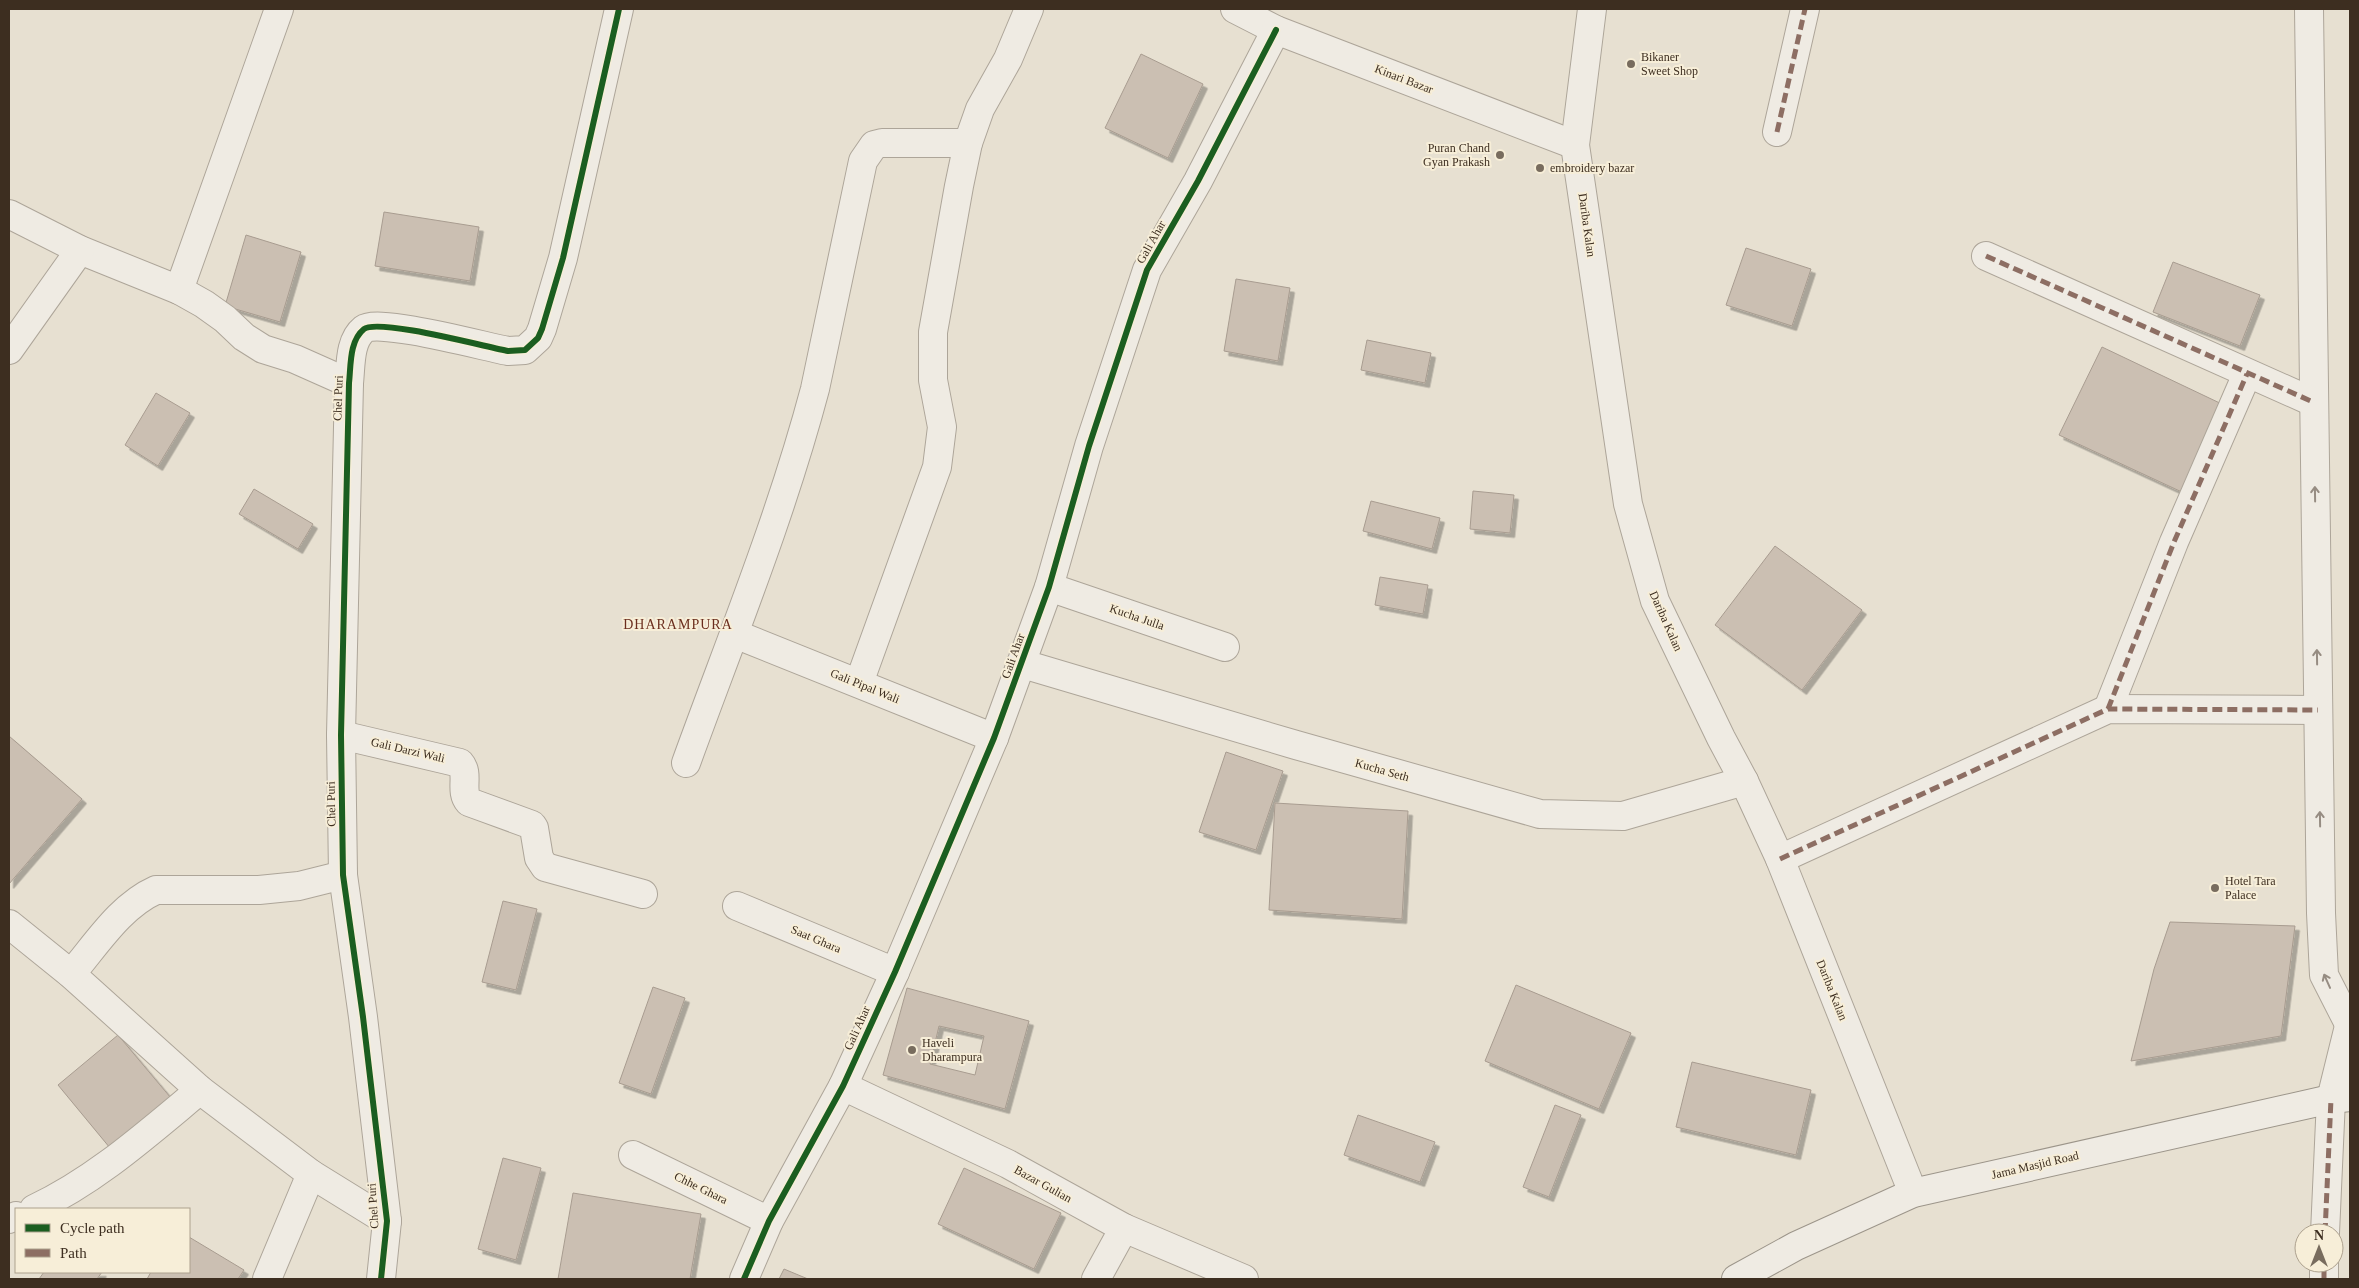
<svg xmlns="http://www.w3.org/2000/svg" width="2359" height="1288" font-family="'Times New Roman',serif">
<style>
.building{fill:#cbbfb2;stroke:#a89c90;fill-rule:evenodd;filter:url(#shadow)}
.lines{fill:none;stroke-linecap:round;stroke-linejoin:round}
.street-casing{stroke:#ada599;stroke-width:30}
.secondary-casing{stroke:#9c958a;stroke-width:30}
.street{stroke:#efebe3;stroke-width:28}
.secondary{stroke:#efebe3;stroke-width:28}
.quiet{stroke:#8d6e63;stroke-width:5;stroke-dasharray:10 5;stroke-linecap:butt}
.cycleway-casing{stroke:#f7eed8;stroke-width:9}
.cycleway{stroke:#1b5e20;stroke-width:6}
.oneway{stroke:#968c82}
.poi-dot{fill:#786c5e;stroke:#f7eed8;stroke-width:2}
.labels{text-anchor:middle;stroke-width:4;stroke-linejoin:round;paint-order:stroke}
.poi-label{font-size:12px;fill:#3d2e20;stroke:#f7eed8;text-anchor:start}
.street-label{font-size:12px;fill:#3d2e20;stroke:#f7eed8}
.neighbourhood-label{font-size:14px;letter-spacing:1px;fill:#6b2e1e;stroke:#f7eed8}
</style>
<defs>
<filter id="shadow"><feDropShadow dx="4.5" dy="4.5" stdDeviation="0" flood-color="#0004"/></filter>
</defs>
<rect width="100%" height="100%" fill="#e7e0d1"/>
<g class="building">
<path d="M1141 54 1203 84 1168 158 1105 128Z"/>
<path d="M384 212 479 227 470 281 375 266Z"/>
<path d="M246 235 301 252 280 322 225 306Z"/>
<path d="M1746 248 1811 269 1792 326 1726 305Z"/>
<path d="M2173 262 2260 295 2240 346 2153 312Z"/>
<path d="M1236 279 1290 288 1278 361 1224 351Z"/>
<path d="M1367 340 1431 353 1425 383 1361 370Z"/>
<path d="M2102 347 2226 406 2184 493 2059 435Z"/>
<path d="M156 393 190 413 158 466 125 445Z"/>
<path d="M254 489 313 524 298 549 239 514Z"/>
<path d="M1473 491 1514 495 1510 533 1470 529Z"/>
<path d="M1371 501 1440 518 1432 549 1363 531Z"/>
<path d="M1775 546 1862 610 1802 690 1715 625Z"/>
<path d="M1380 577 1428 585 1423 614 1375 605Z"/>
<path d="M9 736 82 799 9 884Z"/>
<path d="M1226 752 1283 771 1256 850 1199 832Z"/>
<path d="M1275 803 1408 811 1402 919 1269 910Z"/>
<path d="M503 901 537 909 516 990 482 982Z"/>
<path d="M2170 922 2295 926 2281 1036 2131 1061 2154 969Z"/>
<path d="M1516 985 1631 1033 1599 1109 1485 1061Z"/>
<path d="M653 987 685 998 651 1094 619 1083Z"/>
<path d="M907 988 1029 1021 1005 1109 883 1075ZM939 1026 984 1036 975 1075 930 1064Z"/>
<path d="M118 1035 176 1104 115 1154 58 1085Z"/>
<path d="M1692 1062 1811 1090 1796 1155 1676 1127Z"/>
<path d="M1555 1105 1581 1115 1549 1197 1523 1187Z"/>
<path d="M1358 1115 1435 1142 1420 1182 1344 1155Z"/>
<path d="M503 1158 541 1168 516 1260 478 1249Z"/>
<path d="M964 1168 1061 1213 1034 1269 938 1224Z"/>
<path d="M573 1193 701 1214 690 1279H558Z"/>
<path d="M189 1237 244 1270 238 1279H147L151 1272H189Z"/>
<path d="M784 1269 808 1279H779Z"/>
<path d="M44 1272H102L97 1279H39Z"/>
</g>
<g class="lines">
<defs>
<g id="street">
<path d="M1235 9 1276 30 1575 145"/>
<path d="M1592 9 1575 145 1628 504 1655 601 1721 738 1744 781 1780 859 1913 1193"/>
<path d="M2309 9 2321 913 2324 975 2349 1024"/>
<path d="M1777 132 1805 9"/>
<path d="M9 214 80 250 179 290 204 304 225 319 244 337 263 349 295 359 349 383"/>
<path d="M1986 256 2313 402"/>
<path d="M179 290 279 9"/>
<path d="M9 350 80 250"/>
<path d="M1049 587 1225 647"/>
<path d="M735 634 994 738"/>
<path d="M1023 664 1296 745 1540 814 1623 816 1744 781"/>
<path d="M859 683 937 467 942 427 933 380V332L959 186 968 143 980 109 1008 59 1029 9"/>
<path d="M2108 709 2174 542 2247 374"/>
<path d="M341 735 460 763C470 774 459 791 469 802L532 825 534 828 539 858 545 867 643 894"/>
<path d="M686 763C731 639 781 517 815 389L863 161 874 145 882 143H968"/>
<path d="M1780 859 2108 709 2318 710"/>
<path d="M737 906 895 972"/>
<path d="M9 924 71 974 200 1090 311 1174 387 1221"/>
<path d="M71 974C96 945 120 906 156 890H259L299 886 343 875"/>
<path d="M843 1086 1008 1164 1124 1228 1244 1279"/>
<path d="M633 1155 769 1221"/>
<path d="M34 1209C96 1180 148 1133 200 1090"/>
<path d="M9 1219 16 1216"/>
<path d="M2325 1233 2331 1099 2350 1022"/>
<path d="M267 1279 311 1174"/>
<path d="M381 1279 387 1221 363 1017 343 875 341 735 349 383C351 366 349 341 364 329 378 318 486 347 508 351L525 350 538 338 542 329 563 258 619 9"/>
<path d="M744 1279 769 1221 843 1086 895 972 994 738 1049 587 1089 446 1147 270 1198 181 1276 30"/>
<path d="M1096 1279 1124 1228"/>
<path d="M2324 1279V1263"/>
</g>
<path id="secondary" d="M1736 1279 1796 1246 1913 1193 2331 1099 2350 1097"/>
</defs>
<use href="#street" class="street-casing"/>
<use href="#secondary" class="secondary-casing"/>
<use href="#street" class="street"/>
<use href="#secondary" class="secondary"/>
<g class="quiet">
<path d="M1777 132 1805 9"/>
<path d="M1986 256 2313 402"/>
<path d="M2108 709 2174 542 2247 374"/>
<path d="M1780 859 2108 709 2318 710"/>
<path d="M2325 1233 2331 1099"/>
<path d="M2324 1279V1263"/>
</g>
<defs>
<g id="cycleway">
<path d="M381 1279 387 1221 363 1017 343 875 341 735 349 383C351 366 349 341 364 329 378 318 486 347 508 351L525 350 538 338 542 329 563 258 619 9"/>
<path d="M744 1279 769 1221 843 1086 895 972 994 738 1049 587 1089 446 1147 270 1198 181 1276 30"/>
</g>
</defs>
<use href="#cycleway" class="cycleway-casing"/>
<use href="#cycleway" class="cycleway"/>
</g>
<defs><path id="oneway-shaft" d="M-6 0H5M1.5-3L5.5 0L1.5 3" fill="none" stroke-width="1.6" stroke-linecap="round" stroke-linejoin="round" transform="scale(1.25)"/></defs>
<g class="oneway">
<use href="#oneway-shaft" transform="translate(2315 494) rotate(-91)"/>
<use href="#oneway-shaft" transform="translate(2317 657) rotate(-91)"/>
<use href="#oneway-shaft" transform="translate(2320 819) rotate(-91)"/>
<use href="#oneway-shaft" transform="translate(2327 981) rotate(-114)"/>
</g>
<g class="poi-dot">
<circle cx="1631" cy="64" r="5"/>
<circle cx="1500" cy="155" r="5"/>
<circle cx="1540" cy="168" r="5"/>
<circle cx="2215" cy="888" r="5"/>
<circle cx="912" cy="1050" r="5"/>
</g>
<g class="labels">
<g class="poi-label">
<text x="1641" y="61">Bikaner<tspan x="1641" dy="14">Sweet Shop</tspan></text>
<text x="1490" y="152" text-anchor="end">Puran Chand<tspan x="1490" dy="14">Gyan Prakash</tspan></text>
<text x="1550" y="172">embroidery bazar</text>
<text x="2225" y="885">Hotel Tara<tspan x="2225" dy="14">Palace</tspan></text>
<text x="922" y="1047">Haveli<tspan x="922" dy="14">Dharampura</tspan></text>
</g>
<g class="street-label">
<text transform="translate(1404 79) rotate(21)" y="4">Kinari Bazar</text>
<text transform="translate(1587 225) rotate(82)" y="4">Dariba Kalan</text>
<text transform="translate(1151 242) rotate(-61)" y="4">Gali Ahar</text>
<text transform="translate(338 398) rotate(-88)" y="4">Chel Puri</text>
<text transform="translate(1137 617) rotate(19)" y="4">Kucha Julla</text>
<text transform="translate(1666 621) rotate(66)" y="4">Dariba Kalan</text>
<text transform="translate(1013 656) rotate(-70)" y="4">Gali Ahar</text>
<text transform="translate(865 686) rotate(22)" y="4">Gali Pipal Wali</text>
<text transform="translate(408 750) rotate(13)" y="4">Gali Darzi Wali</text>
<text transform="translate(1382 770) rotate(16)" y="4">Kucha Seth</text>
<text transform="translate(331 804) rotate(-91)" y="4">Chel Puri</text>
<text transform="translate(816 939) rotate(23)" y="4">Saat Ghara</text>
<text transform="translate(1832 990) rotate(68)" y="4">Dariba Kalan</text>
<text transform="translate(857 1028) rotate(-66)" y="4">Gali Ahar</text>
<text transform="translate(2035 1165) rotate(-13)" y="4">Jama Masjid Road</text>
<text transform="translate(1043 1184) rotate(29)" y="4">Bazar Gulian</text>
<text transform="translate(701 1188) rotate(26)" y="4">Chhe Ghara</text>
<text transform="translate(373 1206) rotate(-94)" y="4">Chel Puri</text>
</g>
<g class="neighbourhood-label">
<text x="678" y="629">DHARAMPURA</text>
</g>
</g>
<rect width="2359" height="1288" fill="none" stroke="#3d2e20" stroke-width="20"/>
<rect x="15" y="1208" width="175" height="65" fill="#f7eed8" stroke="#ada18e"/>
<rect x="25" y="1224" width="25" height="8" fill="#1b5e20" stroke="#ada18e"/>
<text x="60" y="1233" font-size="15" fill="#3d2e20">Cycle path</text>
<rect x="25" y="1249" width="25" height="8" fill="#8d6e63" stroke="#ada18e"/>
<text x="60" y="1258" font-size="15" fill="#3d2e20">Path</text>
<g transform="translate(2319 1248)"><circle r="24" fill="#f7eed8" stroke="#ada18e"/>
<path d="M0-4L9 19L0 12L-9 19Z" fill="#786c5e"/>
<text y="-8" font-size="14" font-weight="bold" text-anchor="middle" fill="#3d2e20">N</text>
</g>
</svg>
